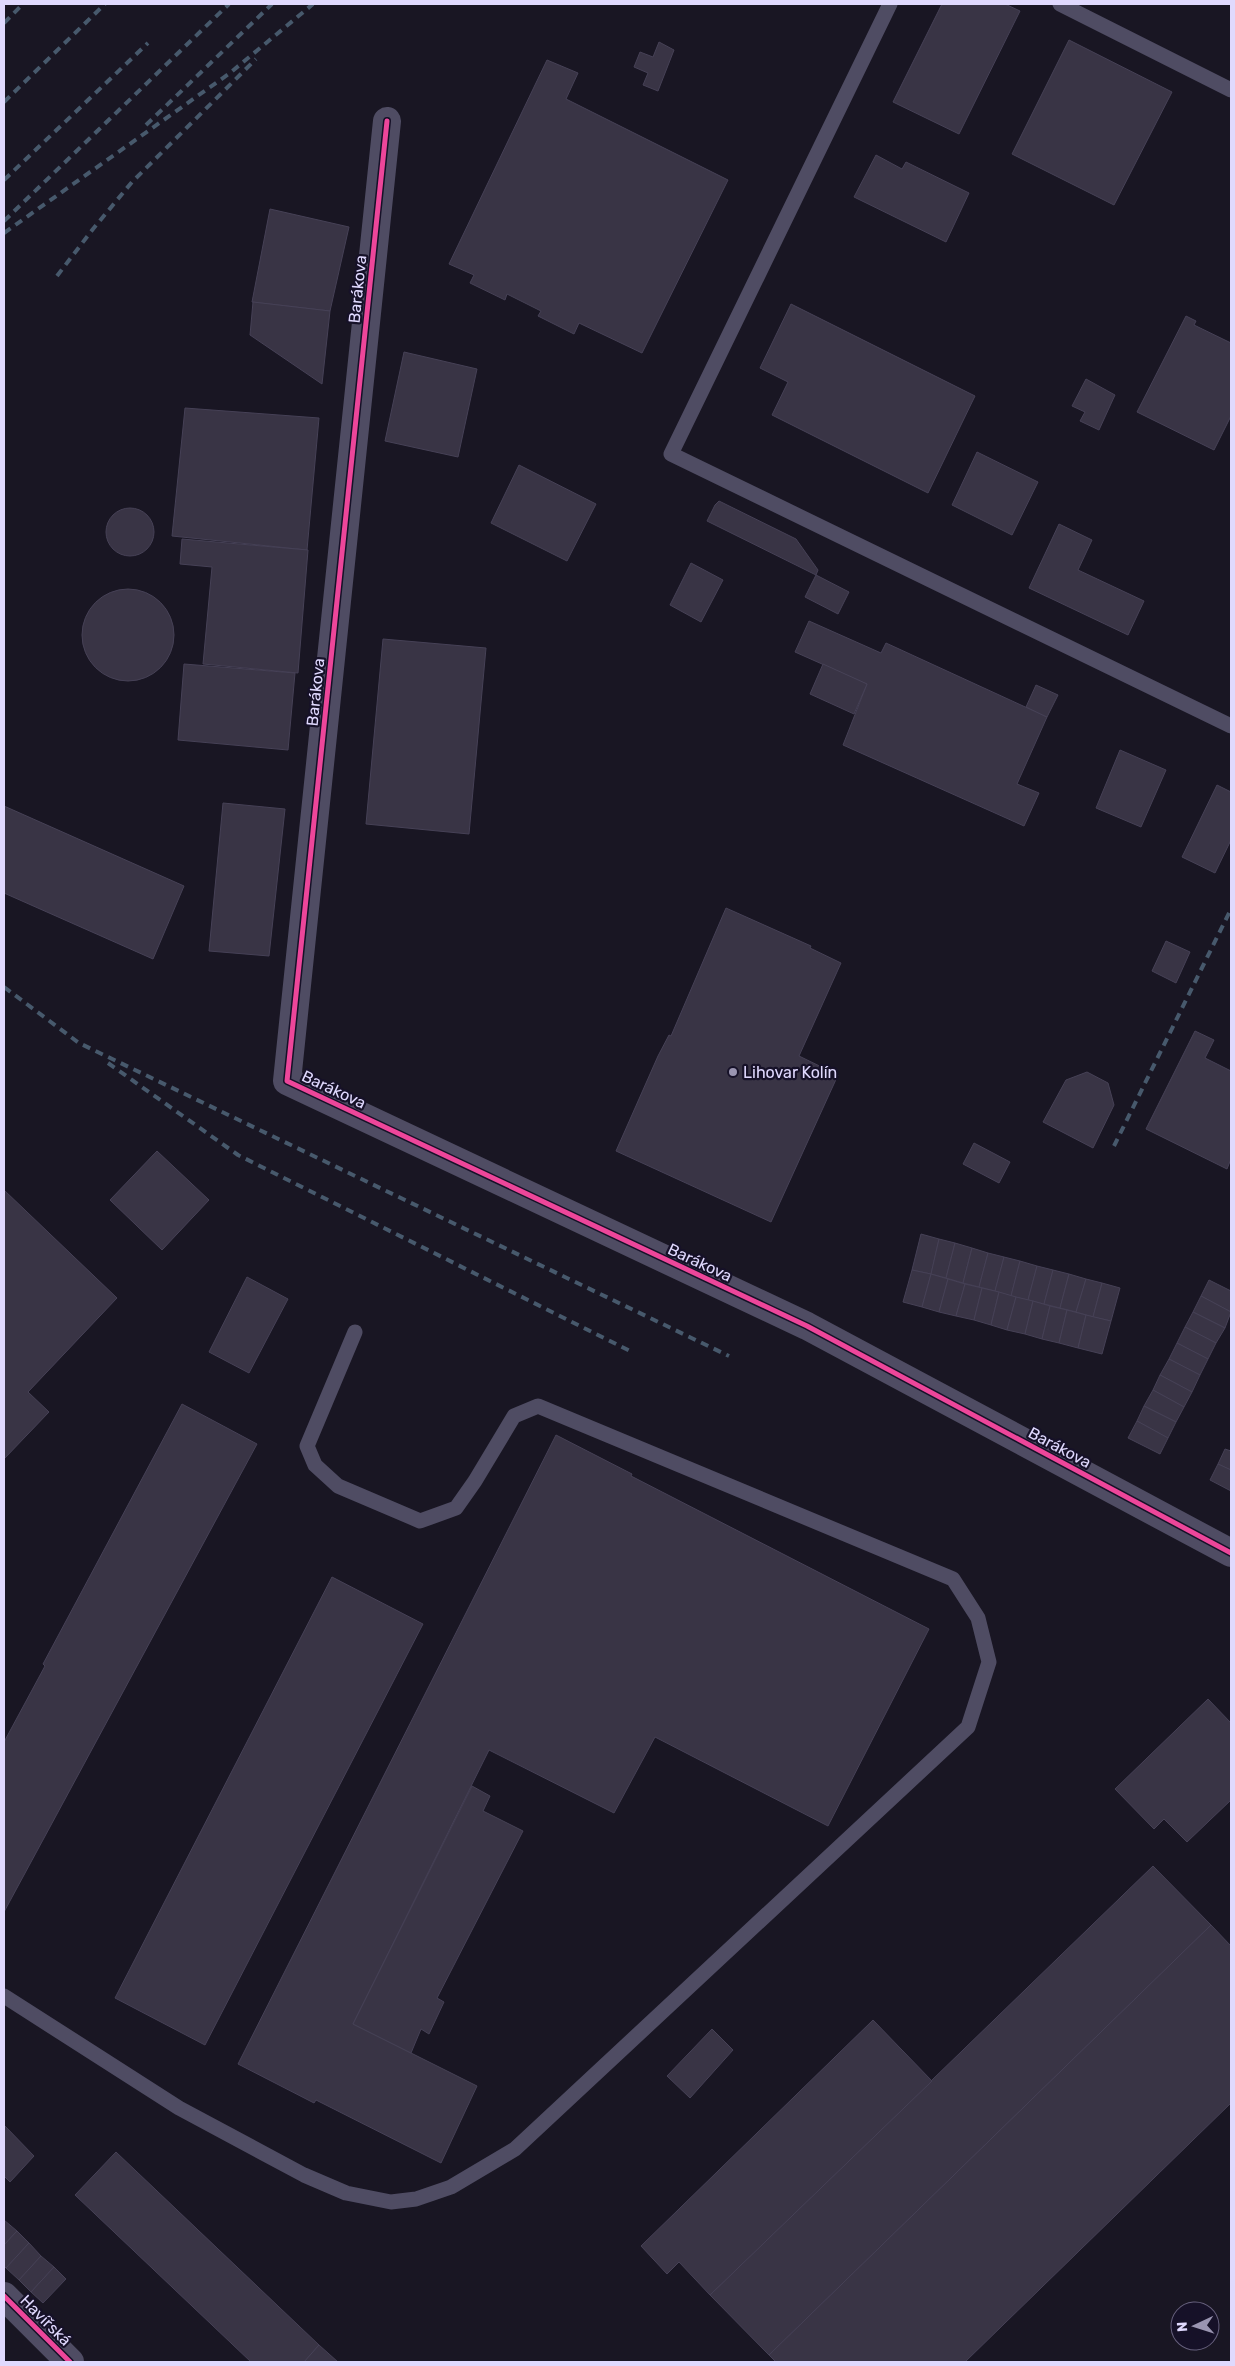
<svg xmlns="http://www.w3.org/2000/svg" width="1235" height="2366" font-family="Rubik,sans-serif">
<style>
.building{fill:#393445;stroke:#464156}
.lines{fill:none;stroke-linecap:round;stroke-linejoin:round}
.lane{stroke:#4f4c63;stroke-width:15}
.street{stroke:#4f4c63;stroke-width:28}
.rail{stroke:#47596c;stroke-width:4;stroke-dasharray:8 6;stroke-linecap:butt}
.cycleway-casing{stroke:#161128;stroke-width:8}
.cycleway{stroke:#ed469a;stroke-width:5}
.poi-dot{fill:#9a95b1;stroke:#161128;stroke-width:2}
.labels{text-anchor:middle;stroke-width:4.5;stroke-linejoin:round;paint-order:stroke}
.street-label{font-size:16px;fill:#e0d9fe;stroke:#161128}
.poi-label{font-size:16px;fill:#e0d9fe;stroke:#161128;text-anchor:start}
</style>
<rect width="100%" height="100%" fill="#191623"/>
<g class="building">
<path d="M942 4H1005L1020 11 959 134 893 102Z"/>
<path d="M1069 40 1172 92 1114 205 1012 154Z"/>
<path d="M659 42 674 50 658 91 643 85 648 73 634 67 640 52 653 57Z"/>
<path d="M547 60 578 73 566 99 728 180 642 353 579 323 574 334 538 316 541 311 507 294 505 300 470 283 474 275 449 264Z"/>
<path d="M876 155 902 169 906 162 969 193 946 242 854 197Z"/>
<path d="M270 209 349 227 330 311 252 302Z"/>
<path d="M253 302 330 311 322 384 250 335Z"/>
<path d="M791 304 975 396 928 493 772 415 788 382 760 368Z"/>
<path d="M1186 316 1196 321 1194 325 1231 343V416L1214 450 1137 412Z"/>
<path d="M404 352 477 369 458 457 385 441Z"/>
<path d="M1086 379 1115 395 1099 430 1080 421 1085 412 1072 406Z"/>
<path d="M185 408 319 418 307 550 172 536Z"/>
<path d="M977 452 1038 482 1012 535 952 505Z"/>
<path d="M519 465 596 504 567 561 491 523Z"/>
<path d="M719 501 796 539 818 570 816 575 707 521 715 505Z"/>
<circle cx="130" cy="532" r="24"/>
<path d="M1059 524 1092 540 1078 570 1144 601 1128 635 1029 588Z"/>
<path d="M182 539 308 550 298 673 203 664 212 567 180 564Z"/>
<path d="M691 563 723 580 701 622 670 605Z"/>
<path d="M816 575 849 592 838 614 805 597Z"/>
<circle cx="128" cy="635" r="46"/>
<path d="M809 621 881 653 886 643 1047 717 1017 784 1039 793 1024 826 843 745 867 684 795 652Z"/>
<path d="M383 639 486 648 469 834 366 824Z"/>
<path d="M184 664 295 673 288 750 178 740Z"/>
<path d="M823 664 867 684 854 714 810 694Z"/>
<path d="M1036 685 1058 695 1047 717 1026 707Z"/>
<path d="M1120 750 1166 770 1141 827 1096 808Z"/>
<path d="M1217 785 1231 792V840L1215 873 1182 857Z"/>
<path d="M223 803 285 809 269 956 209 951Z"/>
<path d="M4 806 184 886 153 959 4 893Z"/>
<path d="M726 908 811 946 810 948 841 963 799 1056 838 1075 771 1222 616 1151 658 1056 669 1035 671 1036Z"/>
<path d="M1166 941 1190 952 1176 983 1152 971Z"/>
<path d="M1195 1031 1214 1040 1205 1058 1231 1071V1159L1227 1169 1146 1129Z"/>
<path d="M1087 1072 1108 1083 1114 1105 1093 1148 1043 1122 1066 1080Z"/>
<path d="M974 1143 1010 1162 999 1183 963 1164Z"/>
<path d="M157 1151 209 1200 162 1250 110 1200Z"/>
<path d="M4 1190 117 1298 28 1392 49 1412 4 1459Z"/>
<path d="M921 1234 939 1239 931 1274 912 1270Z"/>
<path d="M939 1239 955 1243 946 1278 931 1274Z"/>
<path d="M955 1243 972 1248 963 1283 946 1278Z"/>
<path d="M972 1248 988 1253 979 1287 963 1283Z"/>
<path d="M988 1253 1004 1257 995 1291 979 1287Z"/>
<path d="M1004 1257 1020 1261 1011 1296 995 1291Z"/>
<path d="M1020 1261 1037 1266 1028 1300 1011 1296Z"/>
<path d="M1037 1266 1053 1270 1044 1304 1028 1300Z"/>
<path d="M912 1270 931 1274 922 1307 903 1302Z"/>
<path d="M1053 1270 1069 1274 1060 1308 1044 1304Z"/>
<path d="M931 1274 948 1279 939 1312 922 1307Z"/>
<path d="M1069 1274 1086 1279 1076 1312 1060 1308Z"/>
<path d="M247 1277 288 1299 249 1373 209 1352Z"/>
<path d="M948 1279 965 1284 956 1316 939 1312Z"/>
<path d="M1086 1279 1102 1283 1093 1317 1076 1312Z"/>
<path d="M1209 1280 1231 1291V1312L1201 1296Z"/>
<path d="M1102 1283 1120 1288 1111 1321 1093 1317Z"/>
<path d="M965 1284 982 1288 974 1320 956 1316Z"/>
<path d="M982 1288 999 1292 991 1325 974 1320Z"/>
<path d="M999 1292 1016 1297 1007 1330 991 1325Z"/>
<path d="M1201 1296 1231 1312 1225 1328 1193 1312Z"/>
<path d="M1016 1297 1033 1301 1025 1334 1007 1330Z"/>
<path d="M1033 1301 1050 1306 1042 1339 1025 1334Z"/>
<path d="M1050 1306 1067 1310 1059 1343 1042 1339Z"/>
<path d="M1067 1310 1086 1315 1078 1348 1059 1343Z"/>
<path d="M1193 1312 1225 1328 1216 1343 1185 1327Z"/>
<path d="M1086 1315 1111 1321 1102 1354 1078 1348Z"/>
<path d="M1185 1327 1216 1343 1208 1359 1177 1343Z"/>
<path d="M1177 1343 1208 1359 1200 1375 1169 1359Z"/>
<path d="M1169 1359 1200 1375 1192 1392 1160 1375Z"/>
<path d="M1160 1375 1192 1392 1184 1407 1153 1390Z"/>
<path d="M1153 1390 1184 1407 1176 1422 1144 1406Z"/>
<path d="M182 1404 257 1444 4 1912V1742L45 1666 43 1664Z"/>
<path d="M1144 1406 1176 1422 1168 1438 1137 1421Z"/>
<path d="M1137 1421 1168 1438 1160 1454 1128 1438Z"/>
<path d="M556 1435 632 1474 631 1476 929 1629 828 1826 655 1737 614 1813 489 1750 353 2024 477 2086 441 2163 316 2100 314 2103 238 2064Z"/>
<path d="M1225 1449 1231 1451V1470L1218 1464Z"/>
<path d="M1218 1464 1231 1470V1491L1210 1480Z"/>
<path d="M332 1577 423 1624 205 2045 115 1998Z"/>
<path d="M1208 1699 1231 1723V1800L1187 1842 1164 1819 1154 1829 1115 1789Z"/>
<path d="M472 1786 490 1796 483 1811 523 1831 437 1998 444 2002 429 2034 421 2029 411 2053 353 2024Z"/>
<path d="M1153 1866 1211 1925 769 2355 710 2295Z"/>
<path d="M1211 1925 1231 1946V2103L965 2362H776L769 2355Z"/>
<path d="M873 2020 932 2081 710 2295 679 2262 667 2274 641 2246Z"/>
<path d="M712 2029 733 2050 690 2098 667 2076Z"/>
<path d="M4 2125 34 2156 10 2182 4 2176Z"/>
<path d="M116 2152 319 2345 304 2362H251L75 2195Z"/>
<path d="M4 2220 17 2231 4 2245Z"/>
<path d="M17 2231 29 2243 6 2268 4 2266V2245Z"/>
<path d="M29 2243 41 2256 19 2280 6 2268Z"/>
<path d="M41 2256 54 2267 31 2292 19 2280Z"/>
<path d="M54 2267 66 2279 43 2303 31 2292Z"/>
<path d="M319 2345 338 2362H304Z"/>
</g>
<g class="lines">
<g class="lane">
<path d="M890 4 671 454 1231 726"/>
<path d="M1060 4 1231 90"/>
<path d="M4 1996 179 2108 304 2175 346 2193 391 2202 416 2199 451 2187 515 2149 968 1727 989 1662 978 1618 953 1579 538 1406 514 1416 475 1481 456 1508 420 1521 338 1486 315 1465 307 1446 355 1332"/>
</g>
<g class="street">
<path d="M387 121 287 1081 807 1326 1231 1553"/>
<path d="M4 2296 70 2362"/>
</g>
<g class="rail">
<path d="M4 23 23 4"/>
<path d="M4 102 105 4"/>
<path d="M146 125 272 4"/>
<path d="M4 180 148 43"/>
<path d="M4 221 229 4"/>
<path d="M4 233 230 73 313 4"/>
<path d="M57 276 93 229 132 182 256 59"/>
<path d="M4 987 79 1043 729 1356"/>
<path d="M108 1063 238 1155 630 1351"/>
<path d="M1114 1146 1231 909"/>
</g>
<defs>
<g id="cycleway">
<path d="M387 121 287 1081 807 1326 1231 1553"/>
<path d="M4 2296 70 2362"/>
</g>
</defs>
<use href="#cycleway" class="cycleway-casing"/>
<use href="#cycleway" class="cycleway"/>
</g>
<circle class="poi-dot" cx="733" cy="1072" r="5"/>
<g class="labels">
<g class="street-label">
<text transform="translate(357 289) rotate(-84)" y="6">Barákova</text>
<text transform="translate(315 692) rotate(-84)" y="6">Barákova</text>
<text transform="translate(334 1089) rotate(25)" y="6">Barákova</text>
<text transform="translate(700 1262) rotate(25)" y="6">Barákova</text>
<text transform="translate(1060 1447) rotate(28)" y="6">Barákova</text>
<text transform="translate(46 2320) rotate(45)" y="6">Havířská</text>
</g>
<g class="poi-label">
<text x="743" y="1078">Lihovar Kolín</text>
</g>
</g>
<rect width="1235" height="2366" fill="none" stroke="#e0d9fe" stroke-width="10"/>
<g transform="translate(1195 2326) rotate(266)"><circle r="24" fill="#161128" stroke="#67617e"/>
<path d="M0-4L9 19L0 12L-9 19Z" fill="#9a95b1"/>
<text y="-8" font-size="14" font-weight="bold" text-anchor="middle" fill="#e0d9fe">N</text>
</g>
</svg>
